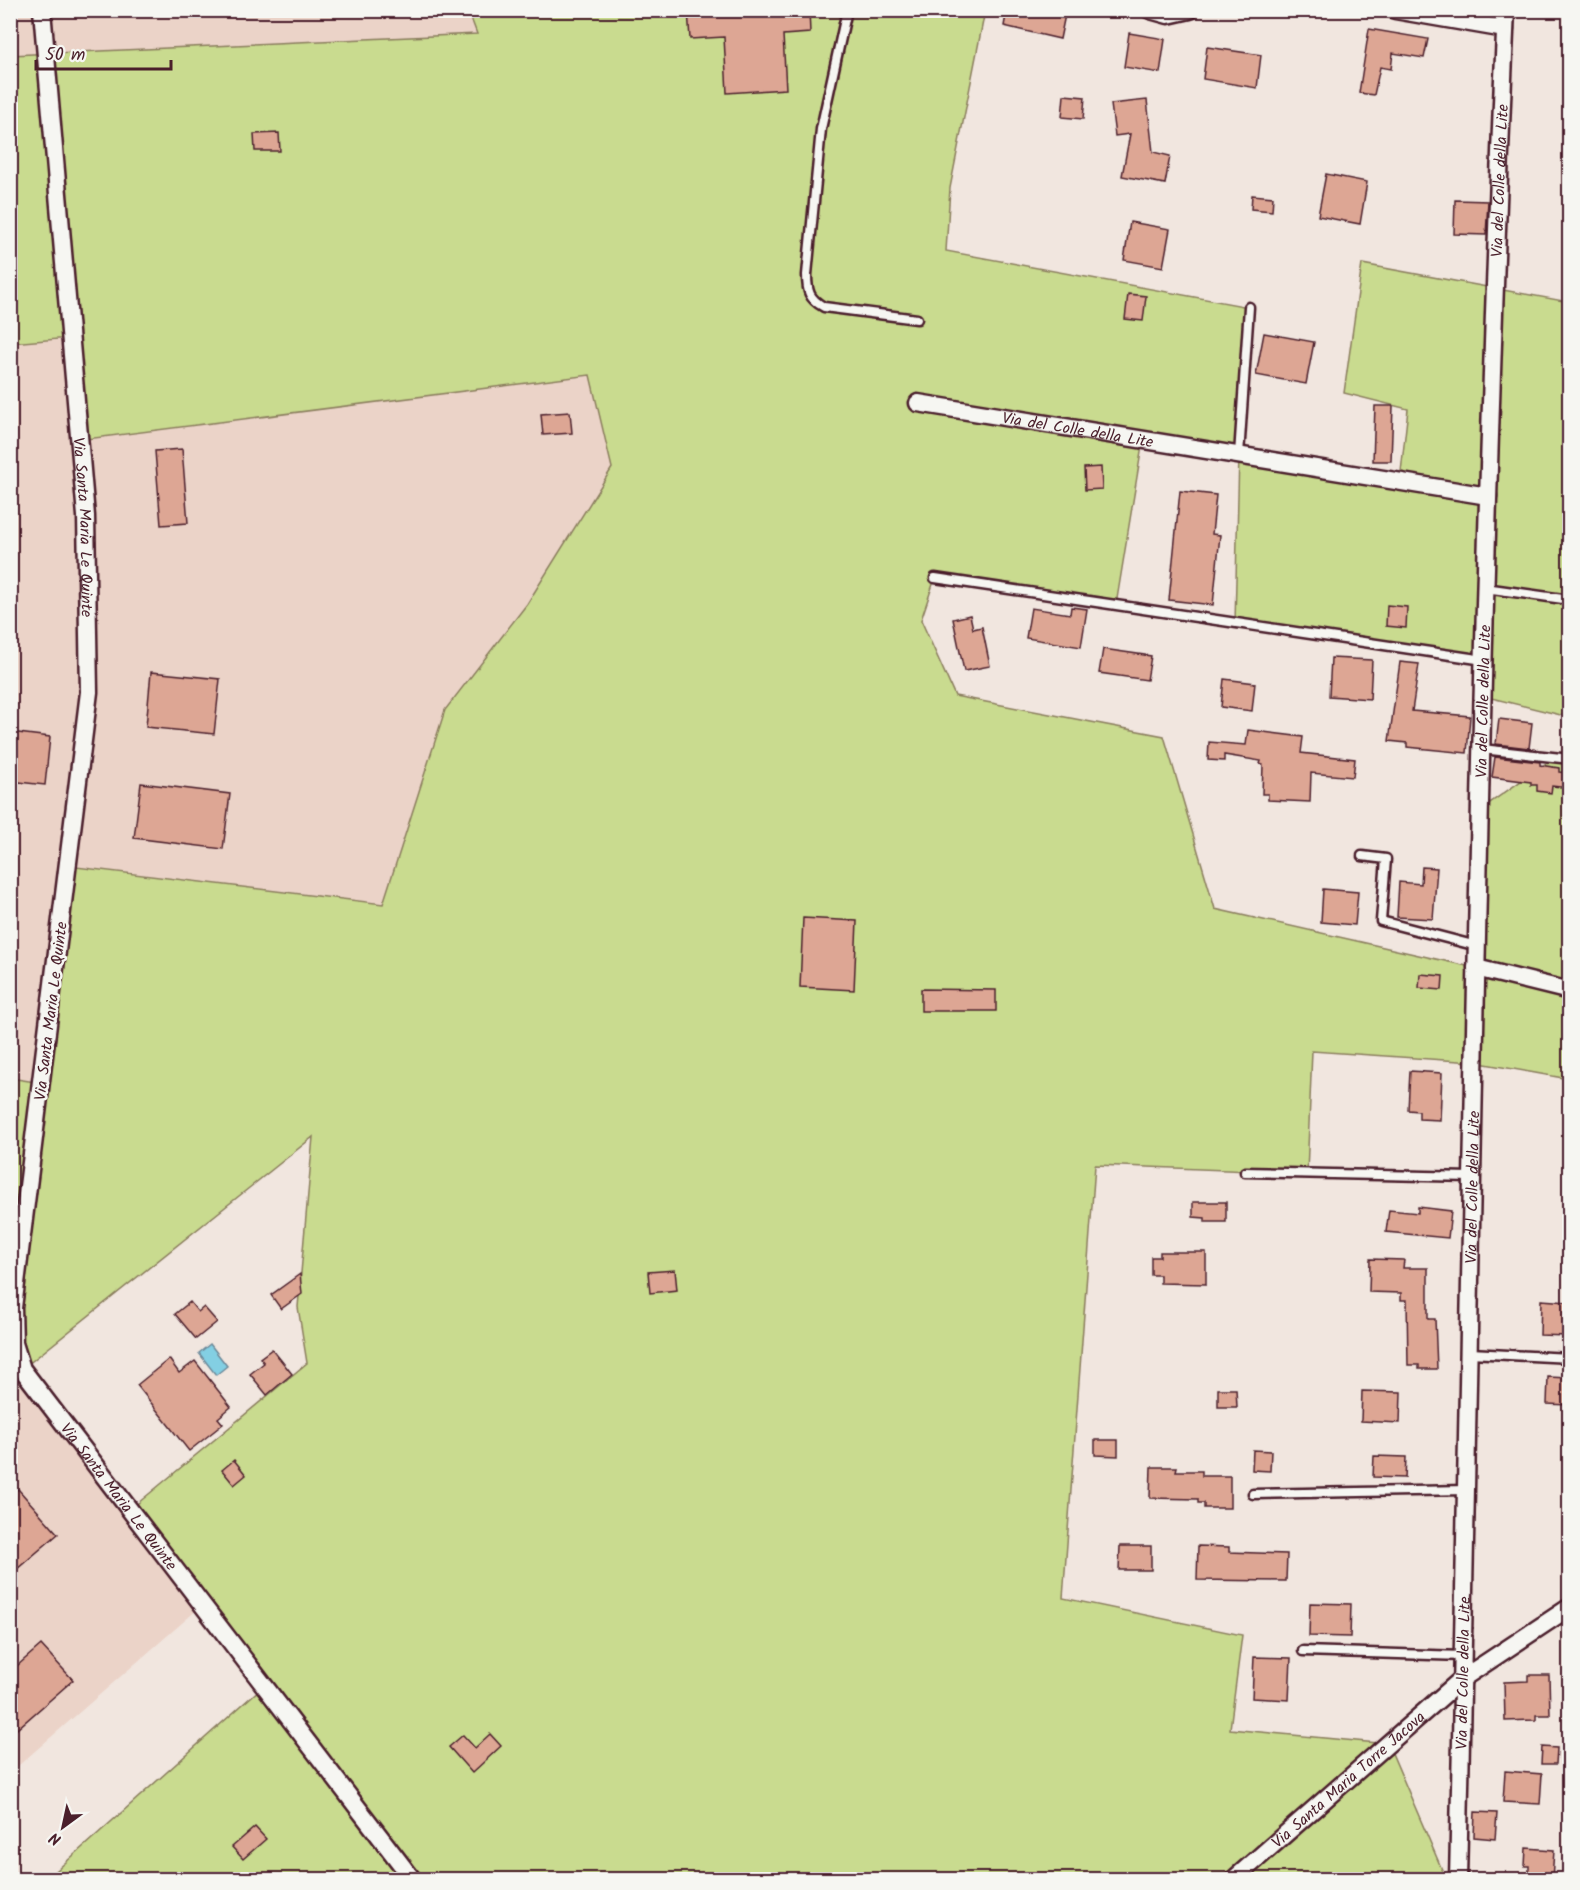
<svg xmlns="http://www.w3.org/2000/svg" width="1580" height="1890" font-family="Kalam,sans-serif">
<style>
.built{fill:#ebd3c8}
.green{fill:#c9db8f;stroke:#8a7d5d;stroke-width:1.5}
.water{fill:#83cfe3;stroke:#6c8999;stroke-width:1.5}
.building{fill:#dda694;stroke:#4a1f2b;stroke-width:1.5}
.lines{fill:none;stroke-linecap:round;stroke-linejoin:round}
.lane-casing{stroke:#4a1f2b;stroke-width:13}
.street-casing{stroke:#4a1f2b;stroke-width:21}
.lane{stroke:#f6f6f2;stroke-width:8}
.street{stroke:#f6f6f2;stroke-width:16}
.labels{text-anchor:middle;stroke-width:5;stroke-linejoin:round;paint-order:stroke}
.street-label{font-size:16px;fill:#4a1f2b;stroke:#f6f6f2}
</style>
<rect width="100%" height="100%" fill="#f1e6df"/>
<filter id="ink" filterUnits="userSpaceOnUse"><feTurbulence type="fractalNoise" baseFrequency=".0167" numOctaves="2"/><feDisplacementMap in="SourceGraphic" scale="12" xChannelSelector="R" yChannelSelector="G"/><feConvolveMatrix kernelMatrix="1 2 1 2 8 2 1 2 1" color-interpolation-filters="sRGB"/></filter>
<g filter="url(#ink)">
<g class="built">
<path d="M10 11H468L477 34 11 55Z"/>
<path d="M70 338 80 440 590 375 612 468 527 604 445 710 383 904 68 866 41 1083 10 1078V343Z"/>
<path d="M10 1332 19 1364 206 1602 11 1772Z"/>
</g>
<path class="green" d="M468 10 985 11 950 188 946 251 1249 307 1239 455 1400 481 1408 409 1344 393 1362 264 1569 302V717L1483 696 1484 660 1235 623 1239 455 1143 440 1116 605 935 578 921 620 955 696 1164 736 1215 909 1476 968 1480 810 1569 747V1079L1474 1062 1312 1051 1307 1173 1095 1165 1063 1598 1242 1635 1230 1729 1388 1744 1446 1879H47L269 1681 132 1508 307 1363 298 1307 313 1137 22 1369 10 1332V1078L41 1083 68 866 383 904 445 710 527 604 612 468 590 375 79 440 70 338 11 343V55L477 34Z"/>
<path class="water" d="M210 1344 227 1366 216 1375 199 1353Z"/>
<g class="building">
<path d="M688 10H809L810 33 783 35 786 89 727 93 724 37 690 39Z"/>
<path d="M1007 10H1066L1060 39 1004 26Z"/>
<path d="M1369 29 1428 39 1424 58 1393 53 1391 69 1380 67 1374 95 1359 93Z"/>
<path d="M1129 33 1165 39 1160 73 1124 67Z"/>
<path d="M1207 47 1261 55 1257 88 1203 79Z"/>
<path d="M1064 95 1085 97 1083 119 1062 117Z"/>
<path d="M1147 100 1153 152 1170 156 1165 184 1122 176 1130 134 1115 136 1111 104Z"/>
<path d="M279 133 280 151H255L254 134Z"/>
<path d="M1326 174 1367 182 1360 224 1318 216Z"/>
<path d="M1252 195 1273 197 1272 211 1251 209Z"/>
<path d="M1455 200 1488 201 1486 235 1454 234Z"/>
<path d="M1130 222 1170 229 1163 267 1124 260Z"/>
<path d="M1128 294 1146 296 1143 321 1125 319Z"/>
<path d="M1264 333 1314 342 1306 384 1256 375Z"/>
<path d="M1375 406H1393L1391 461H1373Z"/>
<path d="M570 412 572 433 543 435 541 414Z"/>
<path d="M182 449 188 523 161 525 155 451Z"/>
<path d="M1101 467 1102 489 1085 490 1084 468Z"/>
<path d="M1180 491 1216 495 1212 534 1220 535 1213 605 1169 600Z"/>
<path d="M1387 605 1407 607 1406 628 1386 626Z"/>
<path d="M1071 607 1087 609 1081 647 1026 638 1031 608 1070 614Z"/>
<path d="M970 615 973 629 982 627 990 666 964 671 953 619Z"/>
<path d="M1103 649 1151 656 1147 680 1099 673Z"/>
<path d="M1331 658 1372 660 1370 699 1329 696Z"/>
<path d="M1400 662 1419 664 1412 711 1470 716 1467 753 1407 747V743L1389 741Z"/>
<path d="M151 672 220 679 214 734 146 727Z"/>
<path d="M1224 679 1255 683 1252 711 1221 707Z"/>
<path d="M1499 719 1532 723 1529 748 1496 744Z"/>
<path d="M1248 730 1303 737 1301 753 1355 759 1353 777 1311 773 1310 802 1268 800V794H1262L1263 765 1260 764 1261 761 1224 755V761L1208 760 1209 742 1246 745Z"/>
<path d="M10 732 50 737 45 785 10 781Z"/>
<path d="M1495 757 1540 762V765L1559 768V772L1569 773V788L1552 786 1551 793 1537 791V785H1531V782L1492 777Z"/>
<path d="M141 783 230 794 223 849 134 838Z"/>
<path d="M1422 867 1437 868 1433 919 1397 917 1399 882 1421 884Z"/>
<path d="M1323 889 1358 892 1355 925 1321 922Z"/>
<path d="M803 918 857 921 854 990 800 987Z"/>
<path d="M1420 974 1443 976 1442 990 1419 988Z"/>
<path d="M921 989 996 990V1011H921Z"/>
<path d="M1410 1071 1442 1073 1440 1120 1419 1119V1111L1408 1110Z"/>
<path d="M1193 1202H1226V1222H1205V1218L1193 1217Z"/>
<path d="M1418 1207 1451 1211 1448 1238 1386 1232 1389 1210 1418 1213Z"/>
<path d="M1160 1252H1206V1284L1160 1283V1275H1151V1257H1160Z"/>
<path d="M1370 1259 1404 1260 1403 1268H1428V1319H1435L1437 1369H1419V1365H1408L1407 1300H1401V1293L1369 1292Z"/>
<path d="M675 1270 677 1290 650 1293 648 1272Z"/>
<path d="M300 1274 302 1294 281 1309 271 1295Z"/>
<path d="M1541 1300 1568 1302 1567 1336 1540 1335Z"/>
<path d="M190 1302 198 1312 204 1307 217 1322 196 1339 175 1314Z"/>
<path d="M272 1349 292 1374 267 1395 250 1374 264 1363 260 1358Z"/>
<path d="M169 1359 179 1373 195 1361 231 1407 218 1418 223 1424 189 1451 137 1385Z"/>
<path d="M1548 1377 1569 1378 1568 1405 1547 1404Z"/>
<path d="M1218 1389H1236L1237 1407H1218Z"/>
<path d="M1362 1391 1401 1392 1400 1423 1361 1421Z"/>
<path d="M1095 1440H1118V1456L1095 1455Z"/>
<path d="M1253 1450 1271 1451 1270 1471 1252 1470Z"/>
<path d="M1374 1456 1406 1457 1405 1478 1373 1477Z"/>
<path d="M234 1460 246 1475 234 1485 222 1470Z"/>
<path d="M1151 1467H1177L1176 1471H1202V1476H1230V1508H1204V1503H1198V1499L1150 1498Z"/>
<path d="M18 1489 58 1534 10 1575V1496Z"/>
<path d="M1120 1546H1151V1570H1119Z"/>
<path d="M1198 1546 1229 1547V1552L1287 1554 1286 1581 1197 1580Z"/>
<path d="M1310 1603 1351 1604 1350 1637 1309 1636Z"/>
<path d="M41 1645 73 1680 10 1735V1672Z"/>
<path d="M1254 1657 1291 1658 1289 1700 1252 1698Z"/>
<path d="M1528 1675H1549L1550 1715H1536V1720L1505 1721 1504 1682 1528 1681Z"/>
<path d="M490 1734 501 1746 472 1773 449 1747 463 1735 475 1748Z"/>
<path d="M1542 1747 1557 1748 1556 1764H1541Z"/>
<path d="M1505 1771 1542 1774 1540 1804 1503 1802Z"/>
<path d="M1475 1812 1497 1813 1495 1839 1474 1837Z"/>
<path d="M255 1827 266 1839 243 1859 232 1847Z"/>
<path d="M1526 1848 1554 1850 1552 1879 1529 1876V1866H1525Z"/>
</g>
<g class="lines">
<defs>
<g id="lane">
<path d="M847 10 821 129 807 275C807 291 809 299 824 307L917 319"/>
<path d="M1239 455 1249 307"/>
<path d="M935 578 1484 660"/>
<path d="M1485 588 1570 600"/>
<path d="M1482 749 1570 759"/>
<path d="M1362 856 1386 859 1381 921 1477 946"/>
<path d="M1245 1172 1472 1177"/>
<path d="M1470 1353 1570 1358"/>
<path d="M1253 1494 1467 1490"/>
<path d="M1303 1651 1463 1656"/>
</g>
<g id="street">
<path id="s1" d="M42 10 86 516 89 692 13 1308 14 1343 22 1369 413 1880"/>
<path d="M1150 10 1168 15 1190 10"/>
<path d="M1395 10 1505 29"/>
<path id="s2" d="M918 403 1488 496"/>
<path d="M1476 968 1570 991"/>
<path id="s3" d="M1233 1880 1463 1678 1570 1607"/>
<path id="s4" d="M1458 1880C1472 1256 1478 633 1506 10"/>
</g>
</defs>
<use href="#lane" class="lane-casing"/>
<use href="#street" class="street-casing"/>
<use href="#lane" class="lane"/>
<use href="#street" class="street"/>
</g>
</g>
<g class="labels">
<g class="street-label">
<text dy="6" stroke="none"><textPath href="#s4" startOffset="1700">Via del Colle della Lite</textPath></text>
<text dy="6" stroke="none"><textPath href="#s2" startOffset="162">Via del Colle della Lite</textPath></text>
<text dy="6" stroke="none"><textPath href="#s1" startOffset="519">Via Santa Maria Le Quinte</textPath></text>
<text dy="6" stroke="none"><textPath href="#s4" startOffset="1179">Via del Colle della Lite</textPath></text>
<text transform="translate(50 1011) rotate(-83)" y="6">Via Santa Maria Le Quinte</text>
<text dy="6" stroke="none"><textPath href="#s4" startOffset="693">Via del Colle della Lite</textPath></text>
<text dy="6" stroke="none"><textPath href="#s1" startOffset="1527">Via Santa Maria Le Quinte</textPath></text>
<text dy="6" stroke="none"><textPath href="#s4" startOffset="207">Via del Colle della Lite</textPath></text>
<text dy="6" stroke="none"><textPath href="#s3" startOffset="153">Via Santa Maria Torre Jacova</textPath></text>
</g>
</g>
<rect width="1580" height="1890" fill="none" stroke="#f6f6f2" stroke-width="36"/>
<rect x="18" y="18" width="1544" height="1854" fill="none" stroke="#4a1f2b" stroke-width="2" filter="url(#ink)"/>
<g transform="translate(63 1827) rotate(213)" stroke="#f6f6f2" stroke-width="4.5" paint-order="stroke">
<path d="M0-4.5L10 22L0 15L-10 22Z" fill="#4a1f2b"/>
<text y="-9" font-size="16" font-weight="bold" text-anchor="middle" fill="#4a1f2b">N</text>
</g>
<path d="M36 60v9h135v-9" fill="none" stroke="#4a1f2b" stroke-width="3"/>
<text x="45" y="60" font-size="18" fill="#4a1f2b" stroke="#f6f6f2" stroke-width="4.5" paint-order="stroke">50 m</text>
</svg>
